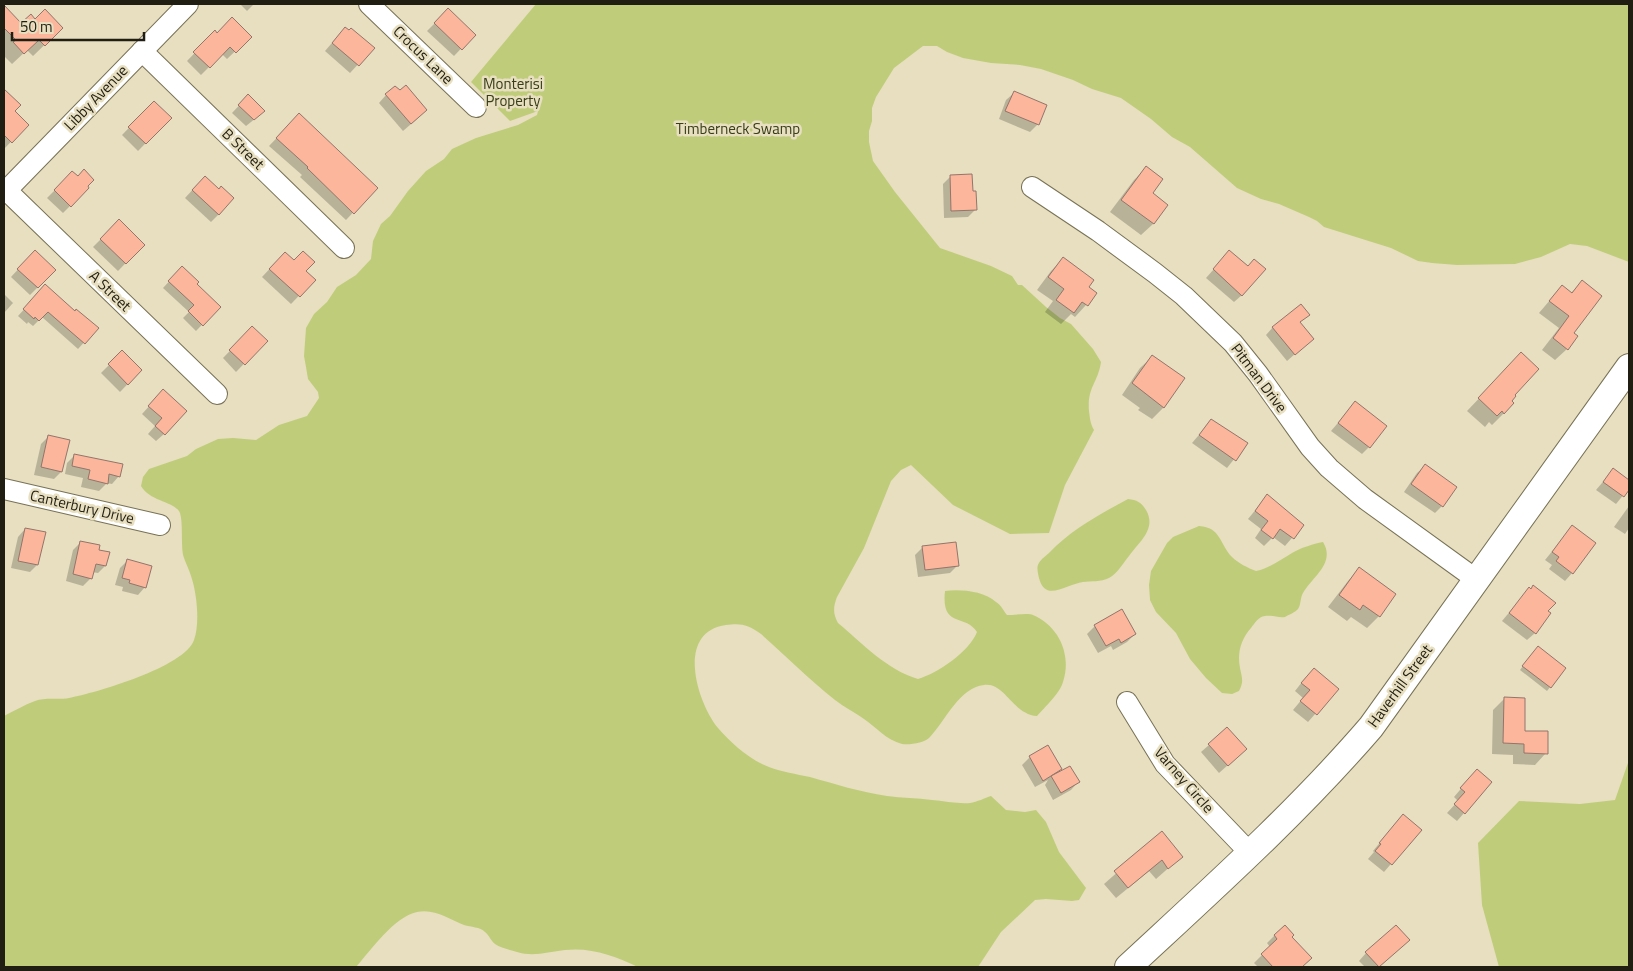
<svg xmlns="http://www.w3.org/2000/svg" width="1633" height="971" font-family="'Titillium Web',sans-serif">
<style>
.green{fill:#bfcd7a}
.shadow{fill:#0003}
.building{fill:#fcb69c;stroke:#93756a}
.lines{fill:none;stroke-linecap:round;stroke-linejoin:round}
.minor-casing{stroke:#787155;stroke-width:22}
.tertiary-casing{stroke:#787155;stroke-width:28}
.minor{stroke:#fff;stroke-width:20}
.tertiary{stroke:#fff;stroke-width:26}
.labels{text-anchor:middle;stroke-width:5;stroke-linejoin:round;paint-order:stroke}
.street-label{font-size:15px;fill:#201d12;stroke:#e7dfc0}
.park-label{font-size:15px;fill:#373d18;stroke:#e7dfc0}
</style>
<rect width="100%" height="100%" fill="#e7dfc0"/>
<g class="green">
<path d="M536 4H1629V262L1587 246 1570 244 1541 257 1515 264 1457 265 1432 263 1418 261 1391 248 1324 227 1317 221 1309 217 1279 204 1261 199 1237 188 1190 147 1172 137 1151 119 1121 98 1092 89 1073 80 1041 69 1020 65 991 63 963 58 947 52 937 46H923L894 68 876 97 872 108V121L869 131V142L873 161 895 192 940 248 991 266 1012 276 1018 285H1022L1046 307 1060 318 1071 324 1093 349 1101 362C1098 383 1087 387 1089 411 1090 418 1090 423 1094 430L1065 485 1049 533 1010 534 953 505 911 465 901 470 891 481 864 548 837 597C833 607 833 614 838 623 862 643 887 670 918 679 938 673 969 652 977 632 965 613 941 629 945 591 960 589 984 591 996 602 1001 605 1003 610 1007 615 1014 615 1029 613 1033 615 1059 626 1072 655 1063 682 1060 693 1045 707 1037 716 1012 714 1005 682 984 685 960 687 945 721 930 737 925 743 910 745 902 744 886 740 876 727 864 719 854 712 844 707 835 700 809 679 786 656 761 634 748 625 742 623 726 625 675 632 697 702 718 728 731 743 750 760 769 767 782 772 796 774 810 777 835 784 860 792 887 796 902 798 917 798 932 800 944 801 958 804 970 803 977 802 985 798 991 796L1006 810 1025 812 1036 810 1046 822 1059 852 1086 888 1079 900 1072 901 1046 899 1035 900 1001 932 978 967H638C615 956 591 947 565 950 548 952 533 957 517 952 510 950 501 948 495 944 491 941 489 935 485 932 480 927 471 927 464 925 449 919 434 908 417 912 394 917 371 950 356 967H4V716C14 711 24 705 35 701 45 697 58 700 69 698 95 693 185 667 194 640 200 624 197 593 191 576 189 569 185 562 183 555 181 543 183 522 180 513 175 501 150 502 141 486L143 477 149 469 187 456 196 449 218 439 233 438 256 440 279 425 307 416 319 398 318 392 308 379 306 367 304 356 306 328 314 314 327 302 337 287 356 275 371 259 373 241 381 224 390 216 408 191 426 171 444 159 452 149 476 138 518 125 537 115 538 111 510 121 471 82Z"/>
<path d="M1128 499C1137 500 1141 502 1146 510 1157 529 1139 542 1129 556 1123 563 1118 573 1109 578 1101 582 1091 581 1083 582 1067 584 1045 603 1039 578 1038 573 1036 567 1039 563 1041 559 1046 556 1050 552 1071 530 1100 514 1128 499Z"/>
<path d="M1199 526C1221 527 1220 545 1232 557 1238 563 1248 568 1256 571 1270 568 1280 560 1292 553 1300 548 1313 544 1323 542 1336 563 1312 577 1303 593 1300 598 1301 605 1298 609 1296 612 1288 615 1285 617 1278 618 1272 615 1265 616 1258 617 1255 623 1251 628 1241 639 1237 653 1240 668 1242 678 1244 682 1239 691L1232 694 1222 693 1206 678 1190 659 1176 633 1156 612 1150 600 1149 585 1151 571 1167 543 1173 537Z"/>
<path d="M1629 760V967H1499L1482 905 1478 843 1519 801 1580 804 1615 800Z"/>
</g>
<g class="shadow">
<path d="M240 4H254L247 11Z"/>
<path d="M448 10 474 35 454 56 427 31Z"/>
<path d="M9 13 21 25 35 21 62 28 33 56 27 50 12 64 4 56V18Z"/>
<path d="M215 32 217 34 250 37 227 59 222 54 201 75 187 61Z"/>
<path d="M338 36 373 48 350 73 325 51Z"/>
<path d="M5 92 13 111 27 125 4 149V94Z"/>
<path d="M400 92 418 118 403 131 379 103 386 95Z"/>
<path d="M1014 93 1038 124 1030 132 999 119 1006 100Z"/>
<path d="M248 96 256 118 246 126 232 113Z"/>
<path d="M154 102 170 118 138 151 122 135Z"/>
<path d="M292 122 376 188 346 220 300 177 302 175 269 146Z"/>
<path d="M1146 168 1151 193 1166 205 1153 224 1141 235 1110 212 1134 180Z"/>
<path d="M72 173 88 188 63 213 47 198Z"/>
<path d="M951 176 972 192 976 209 968 217 944 218 943 184Z"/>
<path d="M197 185 219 214 211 222 185 198Z"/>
<path d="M119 221 143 245 118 271 93 247Z"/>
<path d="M35 251 55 270 30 295 11 277Z"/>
<path d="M1063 259 1087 288 1096 294 1075 317 1071 314 1061 324 1045 312 1053 301 1037 290 1051 271Z"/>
<path d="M1222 260 1242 295 1234 302 1206 278Z"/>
<path d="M277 261 294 262 314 280 291 304 262 277Z"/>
<path d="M176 274 196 285 219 307 196 331 183 318 189 312 163 288Z"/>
<path d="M1582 282 1573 333 1567 349 1555 360 1542 350 1559 328 1539 313 1562 286 1571 293Z"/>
<path d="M40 292 75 312 97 328 78 349 42 317 33 326 28 322 27 324 18 316Z"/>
<path d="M4 294 13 303 4 313Z"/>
<path d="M1308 315 1299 323 1312 339 1287 361 1266 335 1273 327Z"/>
<path d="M252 328 266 341 236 372 223 358Z"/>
<path d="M122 352 141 370 120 392 101 373Z"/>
<path d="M1152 357 1183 378 1163 408 1152 419 1138 410 1140 408 1122 395 1140 368Z"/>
<path d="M1510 366 1513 395 1504 413 1492 425 1489 422 1485 427 1467 411Z"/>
<path d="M163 391 164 434 156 441 148 434 155 426 142 414Z"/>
<path d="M1355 403 1369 447 1362 454 1331 431Z"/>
<path d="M1211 421 1246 444 1227 468 1192 443Z"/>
<path d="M49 436 61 472 54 479 34 475 41 444Z"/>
<path d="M75 455 119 476 112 484 107 483 99 491 81 487 83 478 65 474 67 463Z"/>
<path d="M1425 466 1442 506 1435 513 1404 492 1417 473Z"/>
<path d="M1613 470 1629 482V488L1616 504 1596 490Z"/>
<path d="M1267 496 1303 525 1285 546 1273 537 1264 546 1255 538 1261 529 1248 519Z"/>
<path d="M1629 506V528L1625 534 1614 527Z"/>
<path d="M1572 527V573L1565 581 1549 569 1552 565 1545 560Z"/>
<path d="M25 529 37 565 30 572 11 568 18 537Z"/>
<path d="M81 542 97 551 105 566 98 573 92 572 91 578 83 586 66 581 73 550Z"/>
<path d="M923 547 958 565 950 573 918 577 915 555Z"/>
<path d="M127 561 145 587 138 595 122 591 123 587 115 585 120 568Z"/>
<path d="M1359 569 1394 595 1379 616 1367 628 1351 617 1347 621 1328 607 1348 581Z"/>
<path d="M1529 589 1546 611 1535 633 1527 640 1502 621Z"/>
<path d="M1121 611 1135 634 1127 642 1113 650 1111 646 1098 653 1087 634 1095 626Z"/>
<path d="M1534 651 1564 669 1547 691 1520 670Z"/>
<path d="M1306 677 1337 689 1308 722 1293 710 1303 698 1295 691Z"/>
<path d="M1504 699 1524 732 1546 753 1535 765 1513 764V755L1492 754 1493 710Z"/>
<path d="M1209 745 1237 757 1219 773 1201 752Z"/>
<path d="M1030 757 1061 769 1056 774 1078 782 1071 790 1053 800 1045 785 1048 780 1035 787 1022 765Z"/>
<path d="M1470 778 1464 813 1457 821 1447 813 1458 801 1454 797Z"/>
<path d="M1396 823 1420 830 1384 872 1368 859 1374 852 1373 851Z"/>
<path d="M1162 833 1181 857 1156 879 1149 871 1116 898 1104 884Z"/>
<path d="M1284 926 1291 937 1310 958 1301 967H1258L1254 963 1270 947 1267 943Z"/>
<path d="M1401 947 1379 967H1365L1359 961 1366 953Z"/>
</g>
<g class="building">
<path d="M4 5 21 23 31 14 35 19 45 9 63 28 45 46 39 40 24 54 13 42 16 40 4 28Z"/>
<path d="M448 8 476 35 462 50 434 23Z"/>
<path d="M232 17 252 37 236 53 230 47 210 68 193 52 215 30 217 33Z"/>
<path d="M345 27 349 30 351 28 375 48 359 66 332 43Z"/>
<path d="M406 85 427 110 411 124 385 94 395 86 400 90Z"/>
<path d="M4 89 21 105 15 111 29 125 12 143 4 135Z"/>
<path d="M1014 91 1047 105 1039 125 1005 111Z"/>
<path d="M248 94 265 111 254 120 238 105Z"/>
<path d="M154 101 172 118 146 144 128 127Z"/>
<path d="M299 113 378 188 354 214 307 168 308 167 276 138Z"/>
<path d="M1146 166 1163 179 1153 193 1168 205 1154 224 1121 200Z"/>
<path d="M84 169 94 180 88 186 89 188 71 207 54 190 72 171 78 176Z"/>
<path d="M972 174 973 191H976L977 210 951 211 950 175Z"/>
<path d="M205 176 219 189 221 186 234 198 219 215 192 190Z"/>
<path d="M119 219 145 245 126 264 100 239Z"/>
<path d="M35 250 56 270 38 288 17 269Z"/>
<path d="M1229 250 1248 266 1254 259 1266 269 1242 296 1213 269Z"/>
<path d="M303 251 315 262 306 271 316 280 300 297 269 269 285 252 294 260Z"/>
<path d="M1063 257 1094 280 1089 287 1097 293 1088 306 1082 302 1074 313 1056 300 1064 289 1048 277Z"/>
<path d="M182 266 199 282 197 284 221 307 203 326 188 311 194 305 168 281Z"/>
<path d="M1582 280 1602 296 1574 333 1578 336 1568 350 1553 338 1569 316 1549 301 1562 285 1572 293Z"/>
<path d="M45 284 75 311 76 309 99 328 85 344 48 312 39 321 35 317 34 319 23 309Z"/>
<path d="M1301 304 1310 315 1300 322 1314 339 1295 355 1272 327Z"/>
<path d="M252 326 268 341 245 365 229 350Z"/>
<path d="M122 350 142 370 128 385 108 364Z"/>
<path d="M1521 352 1539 369 1515 395 1516 396 1512 401 1514 403 1504 414 1502 411 1497 416 1478 398Z"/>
<path d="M1152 355 1185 378 1164 408 1132 383Z"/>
<path d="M163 389 187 411 165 435 155 426 162 418 148 406Z"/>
<path d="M1355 401 1387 426 1370 448 1338 423Z"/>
<path d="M1211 419 1248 443 1236 461 1199 435Z"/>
<path d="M48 435 70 440 62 472 41 467Z"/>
<path d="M74 454 123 464 120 477 109 474 108 484 88 479 90 470 72 466Z"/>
<path d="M1425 464 1457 487 1443 507 1411 484Z"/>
<path d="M1613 468 1629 480V490L1624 497 1603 482Z"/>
<path d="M1267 494 1304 525 1294 539 1280 529 1273 539 1261 530 1268 521 1255 511Z"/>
<path d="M1572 525 1596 543 1573 574 1556 561 1559 557 1552 552Z"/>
<path d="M25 528 46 532 38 565 18 561Z"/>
<path d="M80 541 100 545 99 550 110 552 106 566 96 564 92 579 73 574Z"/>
<path d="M956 542 959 566 925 570 922 546Z"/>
<path d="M127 559 152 566 146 588 129 583 130 580 122 578Z"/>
<path d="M1359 567 1396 594 1380 617 1363 605 1360 610 1339 595Z"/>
<path d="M1533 585 1556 603 1548 611 1551 613 1536 634 1509 613 1529 587 1531 589Z"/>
<path d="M1122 609 1136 634 1121 643 1119 639 1106 646 1094 625Z"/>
<path d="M1538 646 1566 668 1551 688 1522 666Z"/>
<path d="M1314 668 1339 689 1317 715 1300 701 1310 690 1301 683Z"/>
<path d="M1504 697 1525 698V731H1548V754L1524 753V744L1503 743Z"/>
<path d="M1227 727 1247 749 1228 766 1208 744Z"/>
<path d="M1048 745 1062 769 1043 781 1029 756Z"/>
<path d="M1070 766 1080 782 1061 793 1051 776Z"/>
<path d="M1477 769 1492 782 1465 814 1454 804 1465 792 1460 788Z"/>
<path d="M1403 814 1422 830 1392 865 1375 851 1381 844 1379 843Z"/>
<path d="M1162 831 1183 857 1168 869 1162 860 1128 888 1114 871Z"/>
<path d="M1285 925 1294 935 1292 937 1312 958 1302 967H1273L1261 954 1277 939 1274 935Z"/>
<path d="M1396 925 1410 940 1379 967 1365 952Z"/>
</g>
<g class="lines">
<defs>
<g id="minor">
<path d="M369 4 476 107"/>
<path d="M142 51 344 248"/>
<path d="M1032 187 1098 231 1155 273 1184 296 1233 343 1258 374 1310 447 1329 468 1365 499 1477 580"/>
<path d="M4 188 217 394"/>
<path d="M4 193 188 4"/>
<path d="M4 489 160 525"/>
<path d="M1127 702 1165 764 1249 852"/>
</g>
<path id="tertiary" d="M1128 967C1211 890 1297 813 1371 727L1629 367"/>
</defs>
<use href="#minor" class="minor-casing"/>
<use href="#tertiary" class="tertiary-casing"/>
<use href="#minor" class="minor"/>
<use href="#tertiary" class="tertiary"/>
</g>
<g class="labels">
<g class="street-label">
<text transform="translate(423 55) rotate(44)" y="5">Crocus Lane</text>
<text transform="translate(96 98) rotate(-46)" y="5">Libby Avenue</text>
<text transform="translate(243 149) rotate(44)" y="5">B Street</text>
<text transform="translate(110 291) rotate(44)" y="5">A Street</text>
<text transform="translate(1259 378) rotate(53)" y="5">Pitman Drive</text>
<text transform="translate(82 507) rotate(13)" y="5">Canterbury Drive</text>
<text transform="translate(1400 686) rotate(-54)" y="5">Haverhill Street</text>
<text transform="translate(1184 780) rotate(49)" y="5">Varney Circle</text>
</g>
<g class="park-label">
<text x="513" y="89">Monterisi<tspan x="513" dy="17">Property</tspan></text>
<text x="738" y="134">Timberneck Swamp</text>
</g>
</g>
<rect width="1633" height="971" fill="none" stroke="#201d12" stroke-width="10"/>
<path d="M12 32v8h132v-8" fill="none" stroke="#201d12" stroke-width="2.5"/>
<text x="20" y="32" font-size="15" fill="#201d12" stroke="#e7dfc0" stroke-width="4" paint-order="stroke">50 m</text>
</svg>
